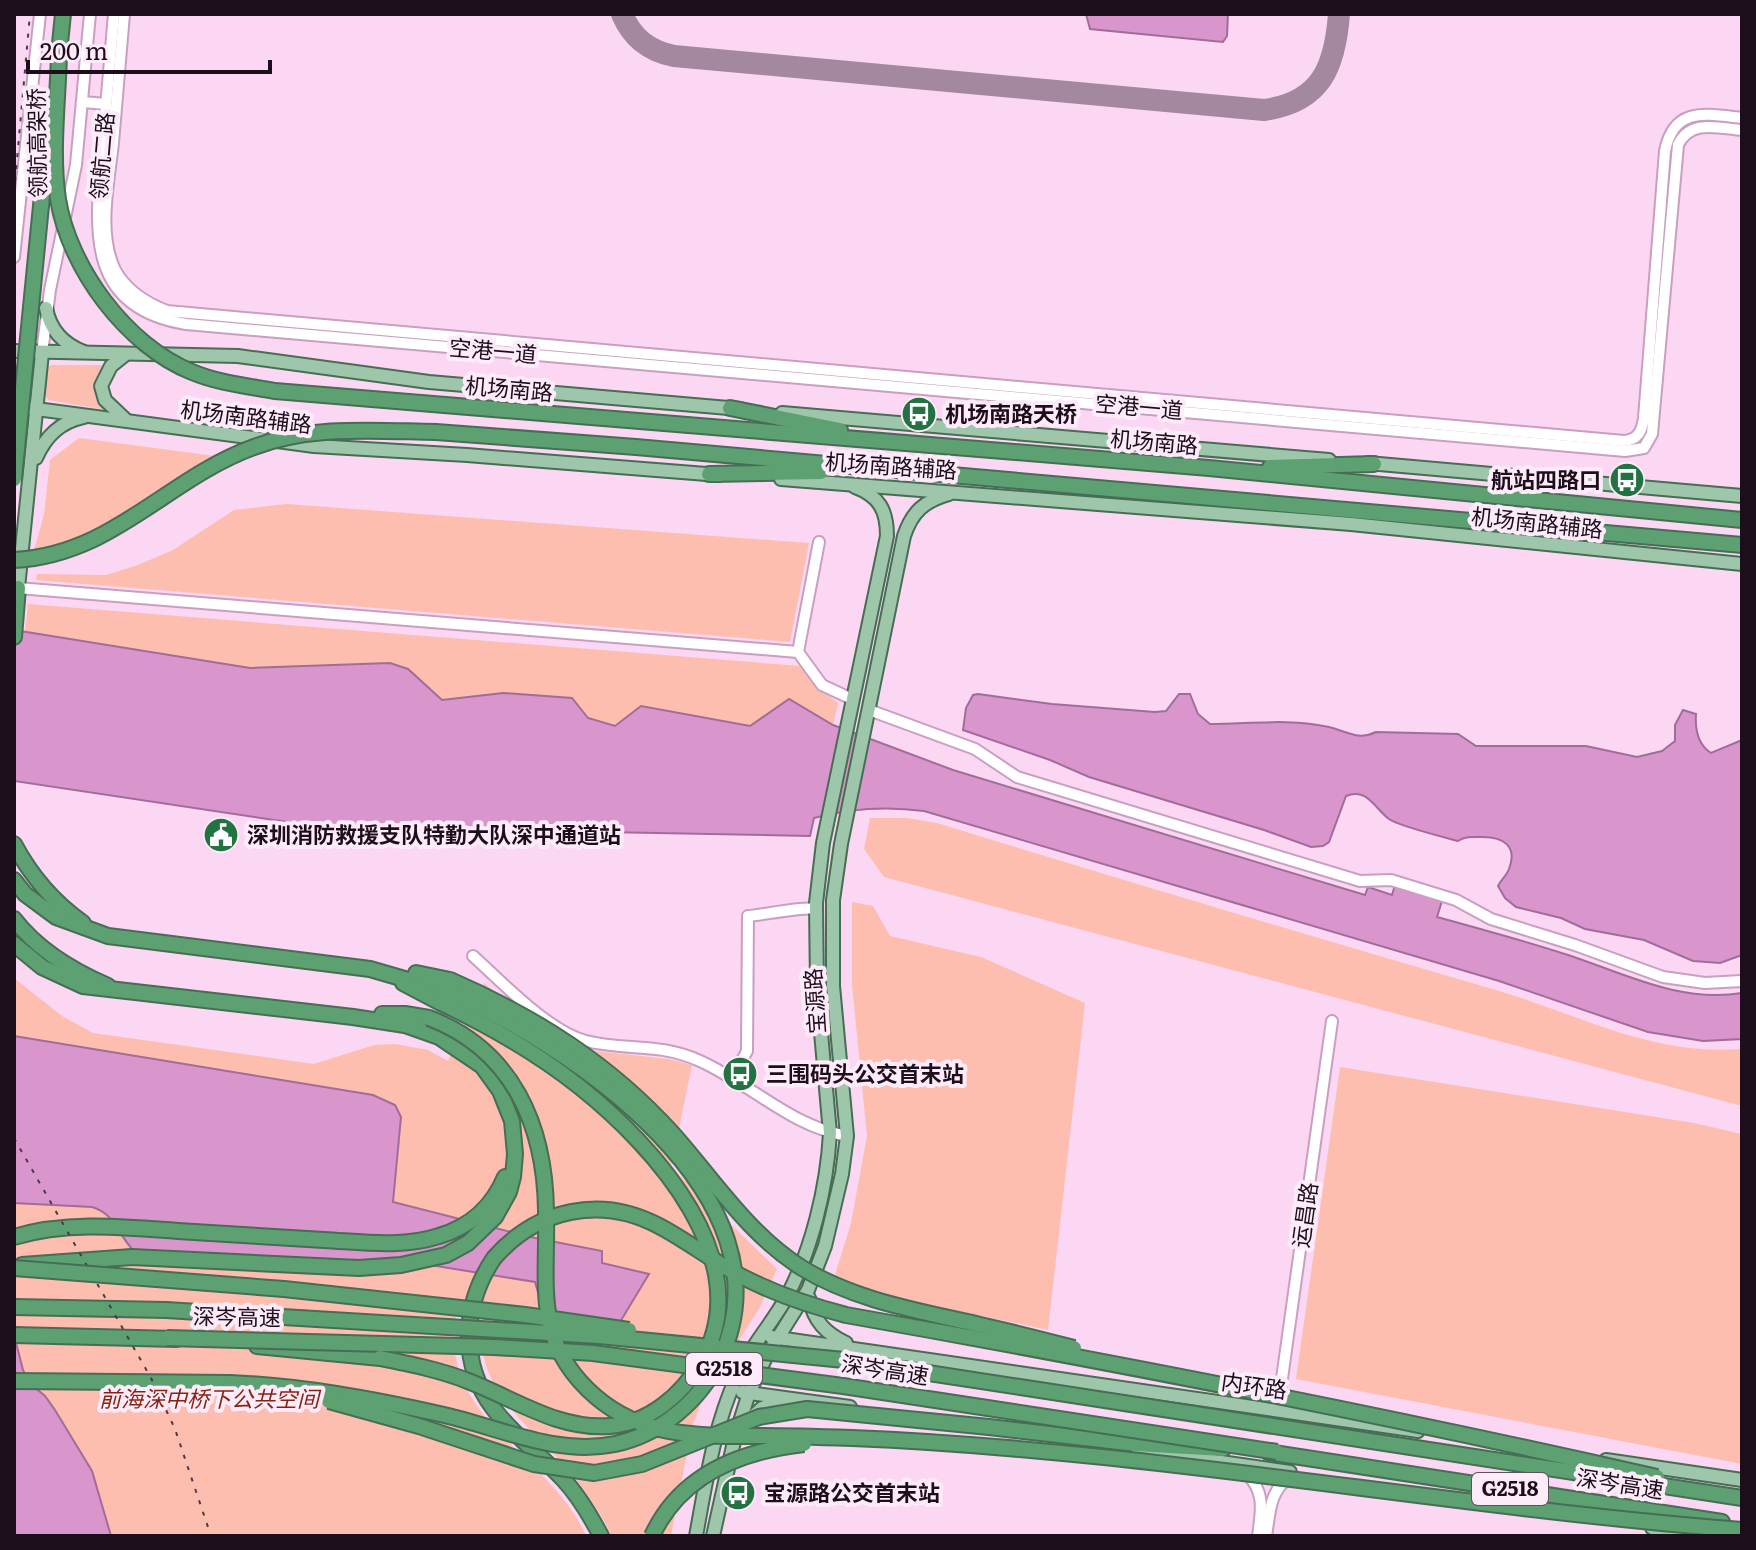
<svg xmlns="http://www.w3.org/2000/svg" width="1756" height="1550" font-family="Literata,'Noto Sans SC',serif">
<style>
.green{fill:#fdbeb0}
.water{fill:#d996cd;stroke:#a16d98;stroke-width:2}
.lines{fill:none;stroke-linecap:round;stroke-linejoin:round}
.taxiway{stroke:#a4889f;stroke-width:22}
.minor-casing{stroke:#c99fc1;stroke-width:14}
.major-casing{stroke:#476d54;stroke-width:16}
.highway-casing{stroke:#476d54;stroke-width:18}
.minor{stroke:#fff;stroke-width:10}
.major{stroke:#9ec6aa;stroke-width:12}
.highway{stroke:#5da072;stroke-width:14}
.rail{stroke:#4d394a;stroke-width:2;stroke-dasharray:4 8;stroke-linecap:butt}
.highway-bridge-casing{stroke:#476d54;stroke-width:18;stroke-linecap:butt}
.highway-bridge{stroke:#5da072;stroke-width:14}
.labels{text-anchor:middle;stroke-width:8;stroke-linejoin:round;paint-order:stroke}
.shield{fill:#fdebf9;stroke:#60505e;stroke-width:2}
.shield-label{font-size:20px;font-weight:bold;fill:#1d0e1b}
.street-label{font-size:22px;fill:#1d0e1b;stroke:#fdebf9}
.poi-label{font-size:22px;font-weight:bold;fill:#1d0e1b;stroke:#fdebf9;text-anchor:start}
.park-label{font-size:22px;font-style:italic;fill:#862310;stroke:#fdebf9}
</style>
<rect width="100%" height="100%" fill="#fbd7f4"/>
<g class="green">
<path d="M51 365H104C93 380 94 395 105 410L48 400 43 391 45 369Z"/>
<path d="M79 438 215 456C158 491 103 541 34 550L44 515 50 460Z"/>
<path d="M286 504H287L809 543 790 642 36 580 37 574 106 575 138 565 173 550 234 510Z"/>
<path d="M28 604 800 666 820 689 838 703 833 725 789 699 750 726 641 706 616 726 503 693 442 700 408 669 390 663 250 668 25 632Z"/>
<path d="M870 818H907L937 823C1123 880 1310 936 1496 990 1581 1015 1651 1056 1742 1049V1106L884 877 864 849Z"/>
<path d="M852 902 873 906 890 936 981 957 1085 1003 1048 1330 897 1298 834 1278 851 1223 867 1136 852 985Z"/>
<path d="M14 978 62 1016 93 1033 314 1064 374 1045 395 1044 428 1050 448 1061 484 983 527 1019 563 1043 595 1051 669 1059 692 1065 671 1167 777 1269 759 1309 704 1394 692 1428 671 1536H612C599 1510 583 1486 563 1464 522 1418 475 1388 482 1319L456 1315C437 1419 551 1455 586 1536H111L92 1471 23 1369 14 1335 15 1202 92 1207C116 1214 118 1236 135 1252L393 1259 535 1282 539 1298 608 1342 649 1274 602 1263V1251L535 1238 392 1202 401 1124 395 1105 373 1095 14 1036Z"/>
<path d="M1340 1067 1694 1123 1742 1134V1464L1296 1379Z"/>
</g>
<g class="water">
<path d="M1086 14H1228L1227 36 1223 42 1090 29Z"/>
<path d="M14 630 250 668 390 663 408 669 442 700 503 693 572 698 588 718 615 726 641 706 750 726 789 699 833 725 953 770 1365 895 1368 887 1392 895 1395 885 1442 901 1437 917C1481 929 1525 941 1568 955 1626 974 1679 1003 1742 993V1039L1703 1041 1648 1032 1499 981 924 811C886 806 851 808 814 818L810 836 497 830 463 834 434 844 14 781Z"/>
<path d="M978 694 1052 704 1155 712 1166 711 1179 694H1190L1198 714 1210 724C1249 724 1290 718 1329 727 1346 731 1358 741 1376 732L1458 734 1476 746H1586L1637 757 1662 751 1675 741V725L1683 710 1696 714C1695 729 1698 745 1711 753L1742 740V955L1720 963 1693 961 1644 940 1585 929 1561 918 1516 907 1505 898 1498 886C1501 880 1507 875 1509 869 1518 846 1503 837 1483 837 1473 837 1466 836 1458 841 1443 837 1399 826 1389 819 1375 809 1367 787 1346 796L1329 842 1323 846 1311 847 1264 830 1089 777 1050 760 963 730 966 708 973 695Z"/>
<path d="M14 1036 373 1095 395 1105 401 1117 393 1202 535 1238 602 1251V1263L649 1274 608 1342C568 1352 544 1317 535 1282L393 1259 360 1274 135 1252C118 1236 116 1214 92 1207L14 1203Z"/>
<path d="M14 1335 23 1370 32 1385 45 1396 55 1410 92 1471 111 1536H14Z"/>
</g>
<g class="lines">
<path class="taxiway" d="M622 14C632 38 649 51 674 56L1264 110C1322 102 1335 66 1339 14"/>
<defs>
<g id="minor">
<path d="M114 14C110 57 107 99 103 142 96 223 81 307 186 324L1625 451 1644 448 1652 434 1678 145C1690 119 1718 128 1742 130"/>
<path d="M124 14C120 57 117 100 113 143 109 182 97 232 115 270 126 290 146 303 167 311L1624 441C1638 440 1642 431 1644 418L1665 151C1674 106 1706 114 1742 118"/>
<path d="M83 102 106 104"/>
<path d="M14 257 40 14"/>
<path d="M42 353 50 290 76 165 90 14"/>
<path d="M18 588 798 652 822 685 852 699"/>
<path d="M798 652 819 542"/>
<path d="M869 710 975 749 1017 777 1360 881 1391 880 1456 900 1491 919 1575 945 1663 977 1705 983 1742 981"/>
<path d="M473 956C501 981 549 1032 586 1041 626 1051 658 1042 700 1061 751 1084 790 1126 847 1136"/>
<path d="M732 1079 747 1051 748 916C763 915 805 906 816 909"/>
<path d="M1279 1400 1332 1021"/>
<path d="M1247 1474C1266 1493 1261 1512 1258 1536"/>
<path d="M1266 1536C1270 1513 1269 1491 1290 1477"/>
</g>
<g id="major">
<path d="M46 308C50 330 63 344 84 352"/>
<path d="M14 351 238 356 429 382 740 409"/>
<path d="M14 406 314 446 467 455 719 475"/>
<path d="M782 413 1329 460"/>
<path d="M125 419 105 400 101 386 111 366 126 354"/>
<path d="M36 458C46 436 60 422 84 417"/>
<path d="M1368 463 1742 496"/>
<path d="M781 479 1351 524 1742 564"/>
<path d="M18 588 42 353"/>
<path d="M809 1298C814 1321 825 1333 846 1343"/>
<path d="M771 1337 1418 1431"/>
<path d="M742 1392 850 1407"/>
<path d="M750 1419 762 1408 785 1399"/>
<path d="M1138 1450 1290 1472"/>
<path d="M1606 1460 1742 1480"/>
<path d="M1652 1528 1705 1536"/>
<path d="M696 1536C706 1482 714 1426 737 1376 750 1347 771 1325 786 1298 812 1250 827 1187 830 1133L817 988 816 903 823 843 887 536C887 510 879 496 855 487"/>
<path d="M713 1536 735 1437 749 1393 767 1355 808 1290 825 1246 842 1174 847 1136 833 986V900L841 844 904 536C912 512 924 501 949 494"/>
</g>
<g id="highway">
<path d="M59 53 63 14"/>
<path d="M275 391 1209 468 1742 520"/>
<path d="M730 408 840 430"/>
<path d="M436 432 636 447 1742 545"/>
<path d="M1270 467 1374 464"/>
<path d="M709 474 821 472"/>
<path d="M14 637 18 588"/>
<path d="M14 844C31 876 53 902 83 923"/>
<path d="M14 880 25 894 56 917 108 936 370 969 446 991"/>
<path d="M14 919C37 949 73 971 108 986"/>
<path d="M14 944 42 967 83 986 353 1017 405 1025 439 1037 482 1066 500 1091 512 1121 515 1154 513 1177 509 1192 495 1217 468 1243 446 1255 401 1265 359 1268 132 1257 22 1265"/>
<path d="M416 973 450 980"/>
<path d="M403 983 441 1003"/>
<path d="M382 1014H405L429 1018"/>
<path d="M14 1237C67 1221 124 1227 178 1231 227 1234 275 1237 324 1240 362 1242 402 1248 439 1236 470 1227 493 1206 505 1177"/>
<path d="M494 1258C463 1304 459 1362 493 1408 513 1435 541 1455 563 1479 579 1496 590 1515 601 1536"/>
<path d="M14 1307 166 1310"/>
<path d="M14 1335 177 1339"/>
<path d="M257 1346 380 1358"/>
<path d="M14 1381 230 1383"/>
<path d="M989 1427 1136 1444 1223 1449"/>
<path d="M1268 1452 1722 1522"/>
</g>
</defs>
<use href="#minor" class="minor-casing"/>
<use href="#major" class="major-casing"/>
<use href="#highway" class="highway-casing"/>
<use href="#minor" class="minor"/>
<use href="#major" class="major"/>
<use href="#highway" class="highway"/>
<g class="rail">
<path d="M14 193 30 14"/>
<path d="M14 1138 151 1378 175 1429 211 1536"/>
</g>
<defs>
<g id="highway-bridge">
<path d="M59 53C58 101 51 152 58 199 69 268 127 346 192 372 218 383 248 386 275 391"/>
<path d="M14 479 49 125"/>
<path d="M14 560C113 555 166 479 254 447 313 425 375 431 436 432"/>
<path d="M450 980C535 1017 610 1064 673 1134 714 1180 748 1234 802 1268 856 1301 920 1311 980 1325 1012 1332 1043 1340 1074 1348"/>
<path d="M429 1018C513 1050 545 1126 546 1211 548 1285 532 1342 596 1397 643 1437 697 1436 756 1436 788 1436 820 1437 852 1438 1151 1450 1445 1507 1742 1530"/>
<path d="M494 1258C537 1209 601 1195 659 1226 686 1240 710 1259 737 1274 772 1293 808 1305 846 1315 1118 1363 1388 1416 1657 1477"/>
<path d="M14 1268 284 1289 525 1315 629 1330"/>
<path d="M166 1310 599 1336 844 1360 1742 1498"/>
<path d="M167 1338 494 1347 593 1353 843 1386 1277 1452"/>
<path d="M380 1358C410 1364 440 1370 468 1381 515 1399 558 1430 610 1426 649 1423 682 1395 701 1362 760 1262 654 1146 580 1087 537 1053 490 1026 441 1003"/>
<path d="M230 1383C303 1386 373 1399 444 1415 501 1428 556 1456 615 1444 661 1434 700 1401 720 1359 797 1196 570 1045 446 991"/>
<path d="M329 1401 419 1426 534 1464 594 1473 642 1464 759 1417 807 1409 989 1427"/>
<path d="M652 1536C680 1475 741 1451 804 1444"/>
</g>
</defs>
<use href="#highway-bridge" class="highway-bridge-casing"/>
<use href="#highway-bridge" class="highway-bridge"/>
</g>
<defs>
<symbol id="bus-disc" viewBox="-11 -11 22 22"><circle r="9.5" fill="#237242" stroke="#fdebf9"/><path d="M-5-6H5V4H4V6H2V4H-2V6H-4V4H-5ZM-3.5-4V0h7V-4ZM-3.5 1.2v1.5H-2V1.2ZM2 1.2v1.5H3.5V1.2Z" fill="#fff"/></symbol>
<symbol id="civic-disc" viewBox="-11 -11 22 22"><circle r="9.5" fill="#237242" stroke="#fdebf9"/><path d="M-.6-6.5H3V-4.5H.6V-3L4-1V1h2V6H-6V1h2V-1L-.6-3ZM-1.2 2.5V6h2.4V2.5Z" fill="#fff"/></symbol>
</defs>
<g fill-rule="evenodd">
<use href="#bus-disc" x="899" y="394" width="40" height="40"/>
<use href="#bus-disc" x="1607" y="460" width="40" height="40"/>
<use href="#civic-disc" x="201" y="815" width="40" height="40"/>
<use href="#bus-disc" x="720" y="1054" width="40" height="40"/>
<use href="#bus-disc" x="718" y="1473" width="40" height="40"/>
</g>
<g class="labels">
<g class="shield">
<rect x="686" y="1353" width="76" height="32" rx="6"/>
<rect x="1472" y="1473" width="76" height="32" rx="6"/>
</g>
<g class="shield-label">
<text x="724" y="1376">G2518</text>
<text x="1510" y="1496">G2518</text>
</g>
<g class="street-label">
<text transform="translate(37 143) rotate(-91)" y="8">领航高架桥</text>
<text transform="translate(102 156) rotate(-85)" y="8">领航二路</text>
<text transform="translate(493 351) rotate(5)" y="8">空港一道</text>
<text transform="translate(509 389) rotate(5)" y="8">机场南路</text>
<text transform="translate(1139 407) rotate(5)" y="8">空港一道</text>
<text transform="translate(246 417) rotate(7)" y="8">机场南路辅路</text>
<text transform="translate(1154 442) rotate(5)" y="8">机场南路</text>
<text transform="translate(891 466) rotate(4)" y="8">机场南路辅路</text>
<text transform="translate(1537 523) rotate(6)" y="8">机场南路辅路</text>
<text transform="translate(815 1001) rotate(-94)" y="8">宝源路</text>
<text transform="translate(1305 1215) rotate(-82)" y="8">运昌路</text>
<text transform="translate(237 1317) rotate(1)" y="8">深岑高速</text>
<text transform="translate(885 1370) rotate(9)" y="8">深岑高速</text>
<text transform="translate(1254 1386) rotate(8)" y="8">内环路</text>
<text transform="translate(1620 1484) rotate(9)" y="8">深岑高速</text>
</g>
<g class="poi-label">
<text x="945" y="422">机场南路天桥</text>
<text x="1601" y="488" text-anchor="end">航站四路口</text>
<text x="247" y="843">深圳消防救援支队特勤大队深中通道站</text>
<text x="766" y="1082">三围码头公交首末站</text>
<text x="764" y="1501">宝源路公交首末站</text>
</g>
<g class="park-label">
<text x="209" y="1407">前海深中桥下公共空间</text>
</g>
</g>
<rect width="1756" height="1550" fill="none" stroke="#1d0e1b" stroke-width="32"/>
<path d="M28 60v12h242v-12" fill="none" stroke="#1d0e1b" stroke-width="4"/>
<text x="40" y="60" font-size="24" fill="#1d0e1b" stroke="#fdebf9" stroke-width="6" paint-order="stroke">200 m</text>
</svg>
